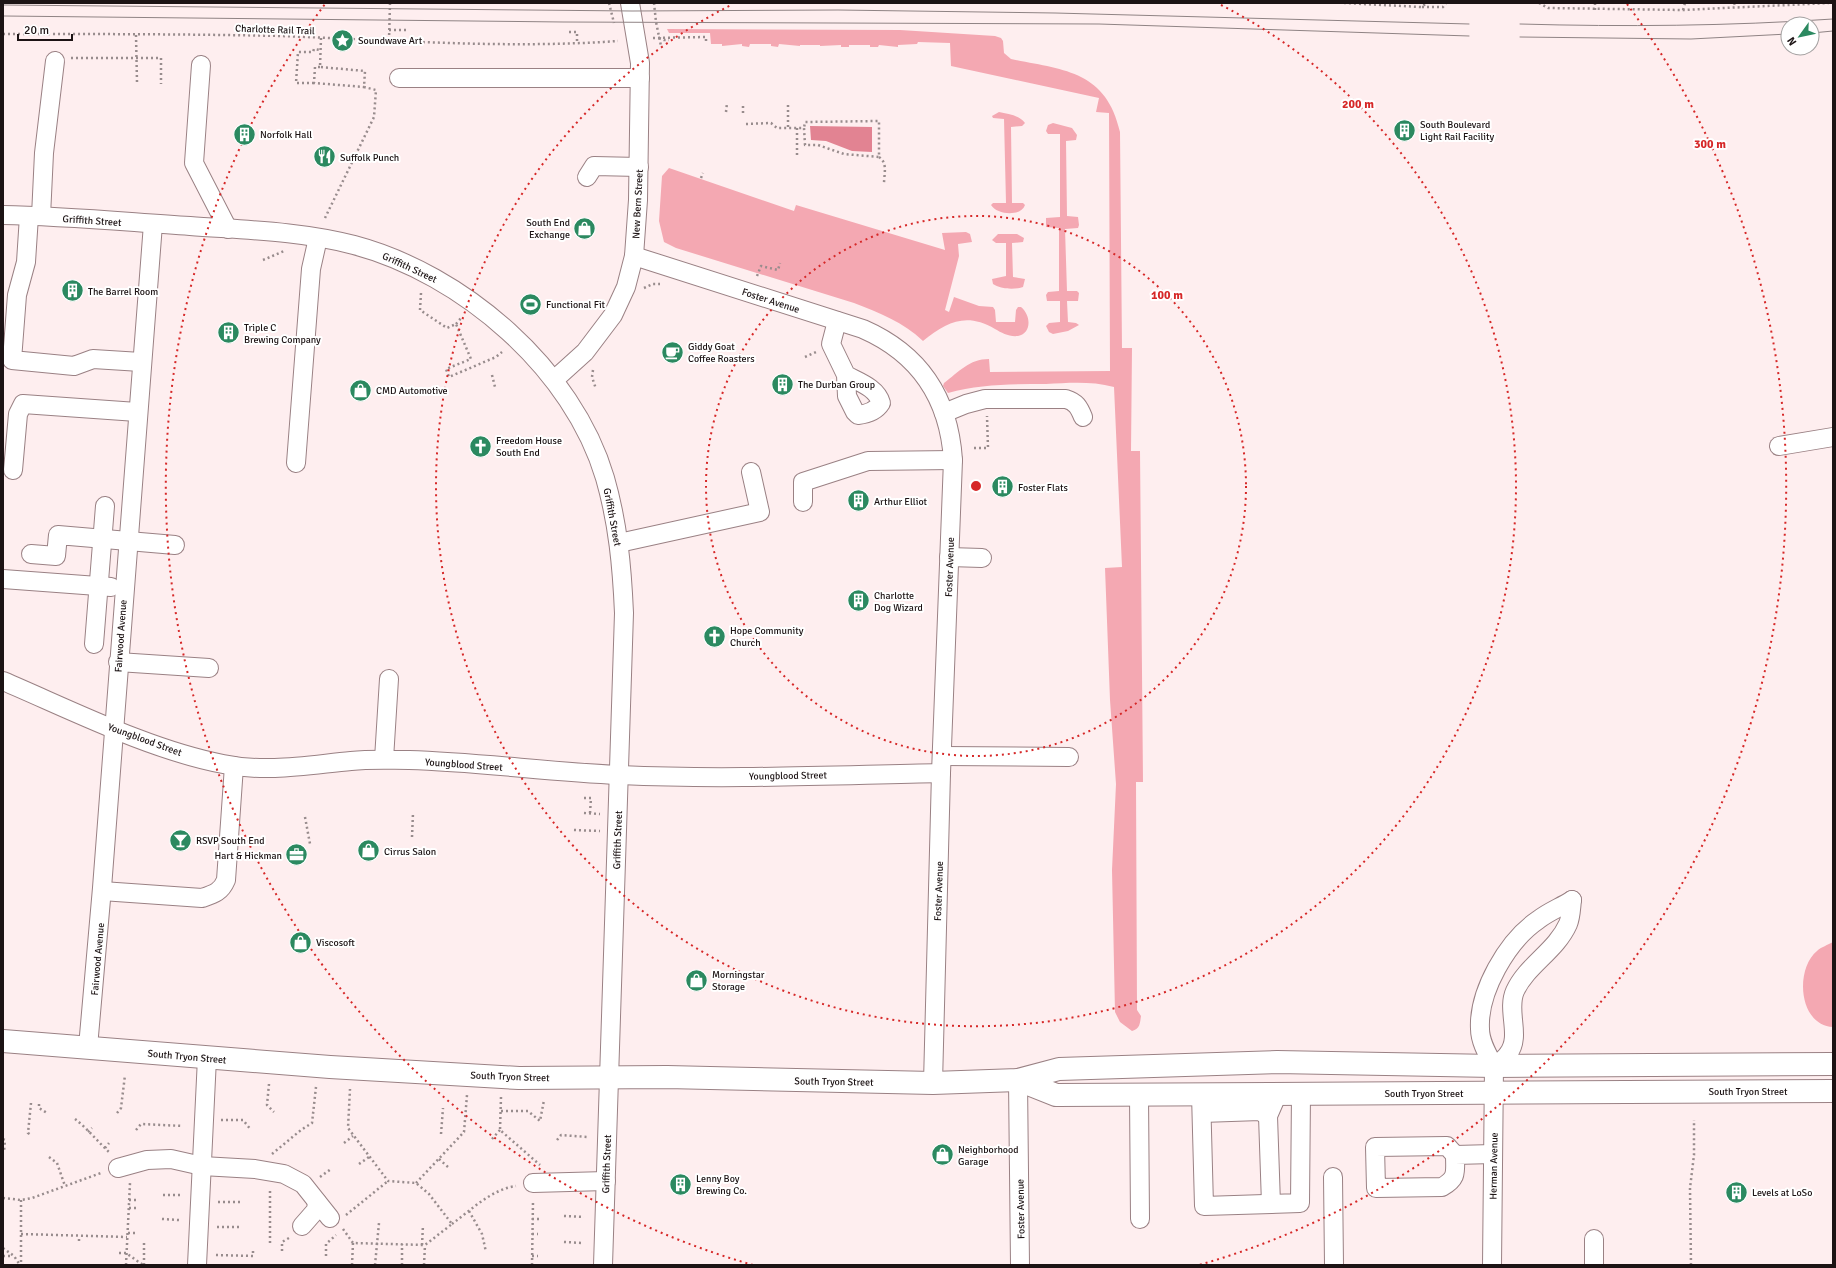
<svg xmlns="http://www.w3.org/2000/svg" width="1836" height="1268" font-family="Signika,sans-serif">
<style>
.green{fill:#f4a8b2}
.water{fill:#e28392}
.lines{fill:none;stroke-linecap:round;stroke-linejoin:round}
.minor-casing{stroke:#9a8184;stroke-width:20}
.major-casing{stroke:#9a8184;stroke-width:24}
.path{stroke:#988c8d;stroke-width:2.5;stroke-dasharray:2 3;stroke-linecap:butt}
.minor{stroke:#fff;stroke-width:18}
.major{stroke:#fff;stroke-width:22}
.tram{stroke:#8f8384;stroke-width:1}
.ring{fill:none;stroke:#d62828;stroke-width:2;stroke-dasharray:2 4}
.labels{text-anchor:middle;stroke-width:4;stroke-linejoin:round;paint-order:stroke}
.street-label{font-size:10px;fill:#1c1314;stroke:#fff}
.poi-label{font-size:10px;fill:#1c1314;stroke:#fff;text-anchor:start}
.centre{fill:#d62828;stroke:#fff;stroke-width:2}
.ring-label{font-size:12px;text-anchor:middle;font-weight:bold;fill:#d62828;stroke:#fff;stroke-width:4;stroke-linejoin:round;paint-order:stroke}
</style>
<rect width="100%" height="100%" fill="#feeeef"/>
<g class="green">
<path d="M667 29 900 30 995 36 1001 38 1003 41 1004 53 1011 59C1063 70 1106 70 1120 132L1122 348H1132L1131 451H1140L1143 782H1136L1137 1010 1141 1016C1140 1023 1140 1029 1132 1031L1120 1022 1115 1012 1112 870 1116 784 1110 700 1105 568 1122 567 1114 387C1091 381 1069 383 1046 384 1013 384 980 384 948 393L943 386 944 383C959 372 969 359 989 359L990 372 1110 371 1109 113 1096 112 1099 98 951 66 950 43 918 42 917 44 898 45V47L879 45 878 47H870V45H849V47H841V45L820 46V45H800V46L779 44 778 47 771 46V44H750L749 47 742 46V44L722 46V44H711L710 33H669Z"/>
<path d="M999 112C1008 114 1019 115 1025 123L1022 126 1011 127 1012 203H1023L1025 205C1021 217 997 215 991 205L993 203H1006L1004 119 993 118 992 116Z"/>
<path d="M1053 123 1072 128 1077 135 1076 140 1066 141 1067 216 1078 217 1079 225 1078 228 1065 229 1067 291H1077L1079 293 1078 301H1067L1068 322 1076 323 1079 325 1068 331 1053 334 1049 332 1046 326 1049 323 1060 322V301H1047L1046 295 1048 292 1059 291V228L1046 227V218L1060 217V134H1048L1046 131 1048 125Z"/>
<path d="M669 168 794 211 796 205 945 250 942 233 966 232 970 234 972 242 958 244 959 256 945 310 949 312 954 297 979 306 993 307 995 310 996 322H1015L1016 310 1018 307H1021C1031 315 1032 333 1018 336 1009 337 1002 333 995 329 966 312 947 322 923 341 903 322 880 313 854 303L676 248 664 242 659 221 662 176Z"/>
<path d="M998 234H1017L1024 238 1023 242 1012 243 1013 277 1025 279 1023 287C1014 290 1000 289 993 284L992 279 1006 276V243H996L992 240Z"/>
<path d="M1833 942V1027C1798 1025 1795 969 1817 951 1821 947 1828 945 1833 942Z"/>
</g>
<path class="water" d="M810 126 872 127V152L852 151 826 141 811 140Z"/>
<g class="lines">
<defs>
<g id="minor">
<path d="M201 65 194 163 228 229"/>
<path d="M399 78H640"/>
<path d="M587 177 594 166 639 167"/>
<path d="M3 215C65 216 127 222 190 226 244 230 301 231 354 245 463 274 573 369 605 478 618 523 622 567 624 613L603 1265"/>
<path d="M29 216 26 262 17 295 12 360 74 366 93 359 141 362"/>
<path d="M41 216 44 153 55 61"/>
<path d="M634 256 863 329C920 354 949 399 953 460L941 773 933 1083"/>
<path d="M837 321 831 344 846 375 847 396 855 412 858 415C867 414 876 411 881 403 877 388 859 382 846 375"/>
<path d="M554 380 585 352 613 315 626 287 634 256 638 200 640 63 630 3"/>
<path d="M944 413 966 404 985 399H1066C1076 402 1079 407 1083 417"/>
<path d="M1779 446 1833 437"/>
<path d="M296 463 311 269 318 238"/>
<path d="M13 470 18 414 23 404 137 412"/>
<path d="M803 502V482L868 461 953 460"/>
<path d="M619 543 760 512 751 472"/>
<path d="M31 554 56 556 58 535 175 545"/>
<path d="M949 557 982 558"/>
<path d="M3 579 111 587"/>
<path d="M94 644 105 506"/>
<path d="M118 662 209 668"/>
<path d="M3 681C71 710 150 750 223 764 266 773 308 765 351 761 371 759 390 760 409 760 479 762 549 772 620 775 727 780 834 775 941 773"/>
<path d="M943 756 1069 757"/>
<path d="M384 759 389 679"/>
<path d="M102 891 202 898C214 894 221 892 226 880L234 766"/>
<path d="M88 1047 102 888 153 224"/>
<path d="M1494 1066C1498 1063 1505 1059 1508 1054 1522 1036 1506 1011 1515 991 1527 965 1556 951 1568 924 1571 917 1571 908 1572 900"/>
<path d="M1018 1080 1020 1265"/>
<path d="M1201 1094 1204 1206 1300 1203 1301 1093"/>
<path d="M1139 1095 1140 1219"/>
<path d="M1202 1113 1260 1111 1268 1116"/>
<path d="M1455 1155C1455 1172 1458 1178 1442 1187L1376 1188 1375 1147 1447 1146 1455 1155 1493 1154"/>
<path d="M118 1168 147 1160 171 1159 202 1166 255 1169 284 1174 303 1184 330 1218"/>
<path d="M1333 1177 1334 1265"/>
<path d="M533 1183 606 1181"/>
<path d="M1271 1204 1268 1116 1278 1093"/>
<path d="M302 1226 316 1210 317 1202"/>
<path d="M1594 1239V1265"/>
<path d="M197 1265 207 1058"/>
<path d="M1492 1265 1494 1066C1488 1055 1480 1042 1480 1029 1478 992 1507 941 1538 920 1548 912 1561 907 1572 900"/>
</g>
<g id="major">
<path d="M3 1041 330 1067 519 1078 667 1077 933 1083 1018 1080 1059 1069 1277 1062 1494 1066 1833 1064"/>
<path d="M1018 1080 1056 1095 1833 1091"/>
</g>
</defs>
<use href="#minor" class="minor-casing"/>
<use href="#major" class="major-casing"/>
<g class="path">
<path d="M609 3 614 23"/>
<path d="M654 3 656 22 661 46"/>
<path d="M1344 3 1421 7 1427 3"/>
<path d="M1539 3 1548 8 1683 10 1829 3"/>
<path d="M1595 3V10"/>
<path d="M1734 3 1736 7"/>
<path d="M1422 7H1443L1446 3"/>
<path d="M1683 10 1685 3"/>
<path d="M389 30H409"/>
<path d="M569 32H577V43"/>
<path d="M3 34C96 34 189 34 281 36 393 40 506 49 618 41"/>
<path d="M136 35 137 82"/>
<path d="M321 38 320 67 365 71 364 87 376 90 374 117 325 218"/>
<path d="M653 38 706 37V44"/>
<path d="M659 38 664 40H669"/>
<path d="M389 40 390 3"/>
<path d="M71 58H161V84"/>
<path d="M320 67H315L314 83 364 87"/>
<path d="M314 83H296L298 52H313L314 49 320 50"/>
<path d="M788 105V128"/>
<path d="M726 112 727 103"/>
<path d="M743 113V105"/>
<path d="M746 124 771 123 777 128H804L805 145H818L844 154 879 157V121L805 122 804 128"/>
<path d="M797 128V157"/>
<path d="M879 157C888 163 884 174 884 184"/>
<path d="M701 178 703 173"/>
<path d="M263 260 284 251"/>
<path d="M757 276 761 266 778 270 780 263"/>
<path d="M644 288 653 284H660"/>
<path d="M421 293 420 310 447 328 456 324 471 359 446 369 449 377 496 357 502 352"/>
<path d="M456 324 461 318"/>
<path d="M805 357 816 352"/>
<path d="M593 370 592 377 596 389"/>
<path d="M492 375 495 387"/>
<path d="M974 448H988L987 416"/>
<path d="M584 798H591L590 813"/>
<path d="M584 813 600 814"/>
<path d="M305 817 310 844"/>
<path d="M574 830 600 831"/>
<path d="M412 837 413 813"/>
<path d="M269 1084 267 1105 274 1112"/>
<path d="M501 1097 500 1130 540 1165"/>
<path d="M31 1103 28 1133 31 1135"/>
<path d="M39 1104V1108L47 1113"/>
<path d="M501 1111H528L540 1121 544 1100"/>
<path d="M117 1113 121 1108 125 1075"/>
<path d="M75 1119C87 1128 98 1142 109 1152"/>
<path d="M221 1120H243L251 1130"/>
<path d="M136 1130 141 1124 183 1126"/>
<path d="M88 1132 92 1128"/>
<path d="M441 1134 443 1108"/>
<path d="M3 1139 5 1140 4 1152"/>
<path d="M492 1139 500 1130"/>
<path d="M557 1140 561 1135 588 1137"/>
<path d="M344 1143 353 1136"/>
<path d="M105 1148 109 1143"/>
<path d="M272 1154 301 1130 312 1123 316 1087"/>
<path d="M49 1157 57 1163 65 1186"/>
<path d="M439 1159 448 1167"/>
<path d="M359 1164 369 1157"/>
<path d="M320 1177 331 1169"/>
<path d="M416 1183 464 1132 467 1095"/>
<path d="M163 1195H180"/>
<path d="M3 1198 21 1200 32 1198 101 1173"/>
<path d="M21 1200V1265"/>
<path d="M129 1200H137"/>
<path d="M218 1202H240"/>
<path d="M129 1208H136"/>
<path d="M469 1211 482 1234 486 1252"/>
<path d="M346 1215 388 1181"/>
<path d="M564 1216 584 1217"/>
<path d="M162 1219 179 1220"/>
<path d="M532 1219H539"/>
<path d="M452 1224C471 1210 492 1189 516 1186"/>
<path d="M217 1227H241"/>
<path d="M343 1229 353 1243 425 1245 452 1224 429 1194 416 1183 388 1181 348 1128 350 1089"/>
<path d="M128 1233H135"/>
<path d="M21 1234 127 1237"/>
<path d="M532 1234H538"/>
<path d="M79 1241V1236"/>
<path d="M564 1242 583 1243"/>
<path d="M270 1243V1190"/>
<path d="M422 1245 423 1225"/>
<path d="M3 1248 14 1256 20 1265"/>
<path d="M282 1251V1242L289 1238"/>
<path d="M119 1253H126L143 1265"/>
<path d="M216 1255 253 1256V1250"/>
<path d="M3 1256H13"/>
<path d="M326 1256V1244L336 1235"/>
<path d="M532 1256H538"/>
<path d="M126 1265 130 1183"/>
<path d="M144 1265V1241"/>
<path d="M352 1265 353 1243"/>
<path d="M375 1265 379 1223"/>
<path d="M402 1265V1244"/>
<path d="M424 1265 425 1245"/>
<path d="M532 1265 533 1201"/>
<path d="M1691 1265 1690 1188 1694 1155V1120"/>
</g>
<use href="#minor" class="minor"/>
<use href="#major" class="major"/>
<g class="tram">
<path d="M3 5 632 11 838 10 1055 13 1469 24"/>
<path d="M3 16 564 22 1099 24 1469 36"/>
<path d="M1520 24C1625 27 1729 26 1833 19"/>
<path d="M1812 33 1833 31"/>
<path d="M1520 37 1691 39 1788 34"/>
</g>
</g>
<g class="ring">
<circle cx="976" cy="486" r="270"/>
<path d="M1221 5A540 540 0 1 1 731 5"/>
<path d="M753 1265A810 810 0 0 1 325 4M1627 4A810 810 0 0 1 1199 1265"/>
</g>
<defs>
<symbol id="sight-disc" viewBox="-11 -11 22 22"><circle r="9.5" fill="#2b8960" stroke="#fff"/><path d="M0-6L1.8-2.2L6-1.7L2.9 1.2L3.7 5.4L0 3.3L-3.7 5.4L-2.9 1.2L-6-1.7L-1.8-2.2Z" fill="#fff"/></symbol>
<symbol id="building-disc" viewBox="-11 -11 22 22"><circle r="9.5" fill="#2b8960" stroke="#fff"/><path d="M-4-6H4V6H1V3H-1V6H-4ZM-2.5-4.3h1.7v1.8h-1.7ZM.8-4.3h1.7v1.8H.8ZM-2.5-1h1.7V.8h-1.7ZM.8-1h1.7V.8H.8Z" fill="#fff"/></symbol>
<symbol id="restaurant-disc" viewBox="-11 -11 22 22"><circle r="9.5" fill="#2b8960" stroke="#fff"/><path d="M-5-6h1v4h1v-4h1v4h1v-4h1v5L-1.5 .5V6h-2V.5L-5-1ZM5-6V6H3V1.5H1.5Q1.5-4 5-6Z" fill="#fff"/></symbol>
<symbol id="shop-disc" viewBox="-11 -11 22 22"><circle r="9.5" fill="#2b8960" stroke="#fff"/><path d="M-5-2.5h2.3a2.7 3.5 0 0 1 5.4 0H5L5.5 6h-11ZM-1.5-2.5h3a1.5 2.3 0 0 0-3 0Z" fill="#fff"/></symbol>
<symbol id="stadium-disc" viewBox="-11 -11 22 22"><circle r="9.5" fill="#2b8960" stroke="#fff"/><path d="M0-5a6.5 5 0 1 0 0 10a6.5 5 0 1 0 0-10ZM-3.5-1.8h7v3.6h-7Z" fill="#fff"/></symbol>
<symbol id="cafe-disc" viewBox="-11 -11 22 22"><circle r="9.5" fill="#2b8960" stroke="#fff"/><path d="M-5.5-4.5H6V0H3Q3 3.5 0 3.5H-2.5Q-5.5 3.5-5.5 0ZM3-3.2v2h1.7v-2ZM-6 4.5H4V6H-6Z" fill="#fff"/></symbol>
<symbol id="church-disc" viewBox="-11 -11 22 22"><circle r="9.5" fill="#2b8960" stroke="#fff"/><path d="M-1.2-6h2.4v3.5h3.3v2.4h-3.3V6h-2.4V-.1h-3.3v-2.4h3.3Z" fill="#fff"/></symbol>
<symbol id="bar-disc" viewBox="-11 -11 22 22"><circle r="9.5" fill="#2b8960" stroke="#fff"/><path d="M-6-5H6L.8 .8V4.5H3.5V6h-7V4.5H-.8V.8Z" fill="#fff"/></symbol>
<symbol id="office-disc" viewBox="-11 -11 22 22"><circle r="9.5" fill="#2b8960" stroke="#fff"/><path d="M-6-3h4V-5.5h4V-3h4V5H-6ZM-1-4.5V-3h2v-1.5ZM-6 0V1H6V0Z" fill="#fff"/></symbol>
</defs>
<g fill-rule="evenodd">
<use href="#sight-disc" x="330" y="28" width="25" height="25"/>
<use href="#building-disc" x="1392" y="118" width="25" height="25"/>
<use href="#building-disc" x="232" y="122" width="25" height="25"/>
<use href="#restaurant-disc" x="312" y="144" width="25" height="25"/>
<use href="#shop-disc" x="572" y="216" width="25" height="25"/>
<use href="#building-disc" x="60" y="278" width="25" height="25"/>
<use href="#stadium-disc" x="518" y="292" width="25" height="25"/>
<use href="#building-disc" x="216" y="320" width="25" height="25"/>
<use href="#cafe-disc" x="660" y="340" width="25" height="25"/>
<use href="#building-disc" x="770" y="372" width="25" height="25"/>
<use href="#shop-disc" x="348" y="378" width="25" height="25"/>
<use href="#church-disc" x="468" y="434" width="25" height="25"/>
<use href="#building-disc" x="990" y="474" width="25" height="25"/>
<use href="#building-disc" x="846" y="488" width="25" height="25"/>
<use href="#building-disc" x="846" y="588" width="25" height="25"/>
<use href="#church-disc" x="702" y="624" width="25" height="25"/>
<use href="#bar-disc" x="168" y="828" width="25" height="25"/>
<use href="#shop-disc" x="356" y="838" width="25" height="25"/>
<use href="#office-disc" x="284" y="842" width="25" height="25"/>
<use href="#shop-disc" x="288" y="930" width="25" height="25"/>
<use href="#shop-disc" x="684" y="968" width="25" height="25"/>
<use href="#shop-disc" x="930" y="1142" width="25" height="25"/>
<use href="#building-disc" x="668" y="1172" width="25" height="25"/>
<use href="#building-disc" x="1724" y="1180" width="25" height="25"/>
</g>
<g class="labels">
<g class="street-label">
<text transform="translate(275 29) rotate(2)" y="4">Charlotte Rail Trail</text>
<text transform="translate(637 204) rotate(-87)" y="4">New Bern Street</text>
<text transform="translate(92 220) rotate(4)" y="4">Griffith Street</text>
<text transform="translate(410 267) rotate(25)" y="4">Griffith Street</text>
<text transform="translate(771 300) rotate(18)" y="4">Foster Avenue</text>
<text transform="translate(613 517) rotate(79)" y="4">Griffith Street</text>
<text transform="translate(949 567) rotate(-88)" y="4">Foster Avenue</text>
<text transform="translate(120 636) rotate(-86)" y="4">Fairwood Avenue</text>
<text transform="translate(145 739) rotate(20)" y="4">Youngblood Street</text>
<text transform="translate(464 764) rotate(4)" y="4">Youngblood Street</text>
<text transform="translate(788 775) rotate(-1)" y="4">Youngblood Street</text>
<text transform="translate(617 840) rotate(-88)" y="4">Griffith Street</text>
<text transform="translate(938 891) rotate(-88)" y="4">Foster Avenue</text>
<text transform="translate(97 959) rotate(-85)" y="4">Fairwood Avenue</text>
<text transform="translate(187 1056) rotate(5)" y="4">South Tryon Street</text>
<text transform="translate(510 1076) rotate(2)" y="4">South Tryon Street</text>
<text transform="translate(834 1081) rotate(1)" y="4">South Tryon Street</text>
<text x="1748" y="1095">South Tryon Street</text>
<text x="1424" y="1097">South Tryon Street</text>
<text transform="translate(606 1164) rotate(-88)" y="4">Griffith Street</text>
<text transform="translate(1493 1166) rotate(-89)" y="4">Herman Avenue</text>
<text transform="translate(1020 1209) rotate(-91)" y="4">Foster Avenue</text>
</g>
<g class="poi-label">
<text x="358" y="44">Soundwave Art</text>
<text x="1420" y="128">South Boulevard<tspan x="1420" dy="12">Light Rail Facility</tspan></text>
<text x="260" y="138">Norfolk Hall</text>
<text x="340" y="161">Suffolk Punch</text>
<text x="570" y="226" text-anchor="end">South End<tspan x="570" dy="12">Exchange</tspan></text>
<text x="88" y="295">The Barrel Room</text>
<text x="546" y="308">Functional Fit</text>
<text x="244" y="331">Triple C<tspan x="244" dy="12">Brewing Company</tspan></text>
<text x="688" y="350">Giddy Goat<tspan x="688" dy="12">Coffee Roasters</tspan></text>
<text x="798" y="388">The Durban Group</text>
<text x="376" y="394">CMD Automotive</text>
<text x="496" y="444">Freedom House<tspan x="496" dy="12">South End</tspan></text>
<text x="1018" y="491">Foster Flats</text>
<text x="874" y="505">Arthur Elliot</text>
<text x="874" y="599">Charlotte<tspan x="874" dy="12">Dog Wizard</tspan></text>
<text x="730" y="634">Hope Community<tspan x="730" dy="12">Church</tspan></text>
<text x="196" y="844">RSVP South End</text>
<text x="384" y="855">Cirrus Salon</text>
<text x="282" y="859" text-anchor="end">Hart &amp; Hickman</text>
<text x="316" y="946">Viscosoft</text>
<text x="712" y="978">Morningstar<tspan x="712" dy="12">Storage</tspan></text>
<text x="958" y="1153">Neighborhood<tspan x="958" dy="12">Garage</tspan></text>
<text x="696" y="1182">Lenny Boy<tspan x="696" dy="12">Brewing Co.</tspan></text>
<text x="1752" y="1196">Levels at LoSo</text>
</g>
</g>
<circle cx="976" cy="486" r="6" class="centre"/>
<g class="ring-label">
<text x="1358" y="108">200 m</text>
<text x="1710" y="148">300 m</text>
<text x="1167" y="299">100 m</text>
</g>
<rect width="1836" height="1268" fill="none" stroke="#1c1314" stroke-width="8"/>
<g transform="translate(1800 36) rotate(237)"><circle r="19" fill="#ffffff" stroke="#a4a1a1"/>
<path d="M0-3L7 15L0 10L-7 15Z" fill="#2b8960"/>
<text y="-6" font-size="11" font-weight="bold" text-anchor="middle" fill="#1c1314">N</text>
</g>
<path d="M18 34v6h54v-6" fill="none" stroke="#1c1314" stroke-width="2"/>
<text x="24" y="34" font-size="12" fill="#1c1314" stroke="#ffffff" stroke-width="3" paint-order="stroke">20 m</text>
</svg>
